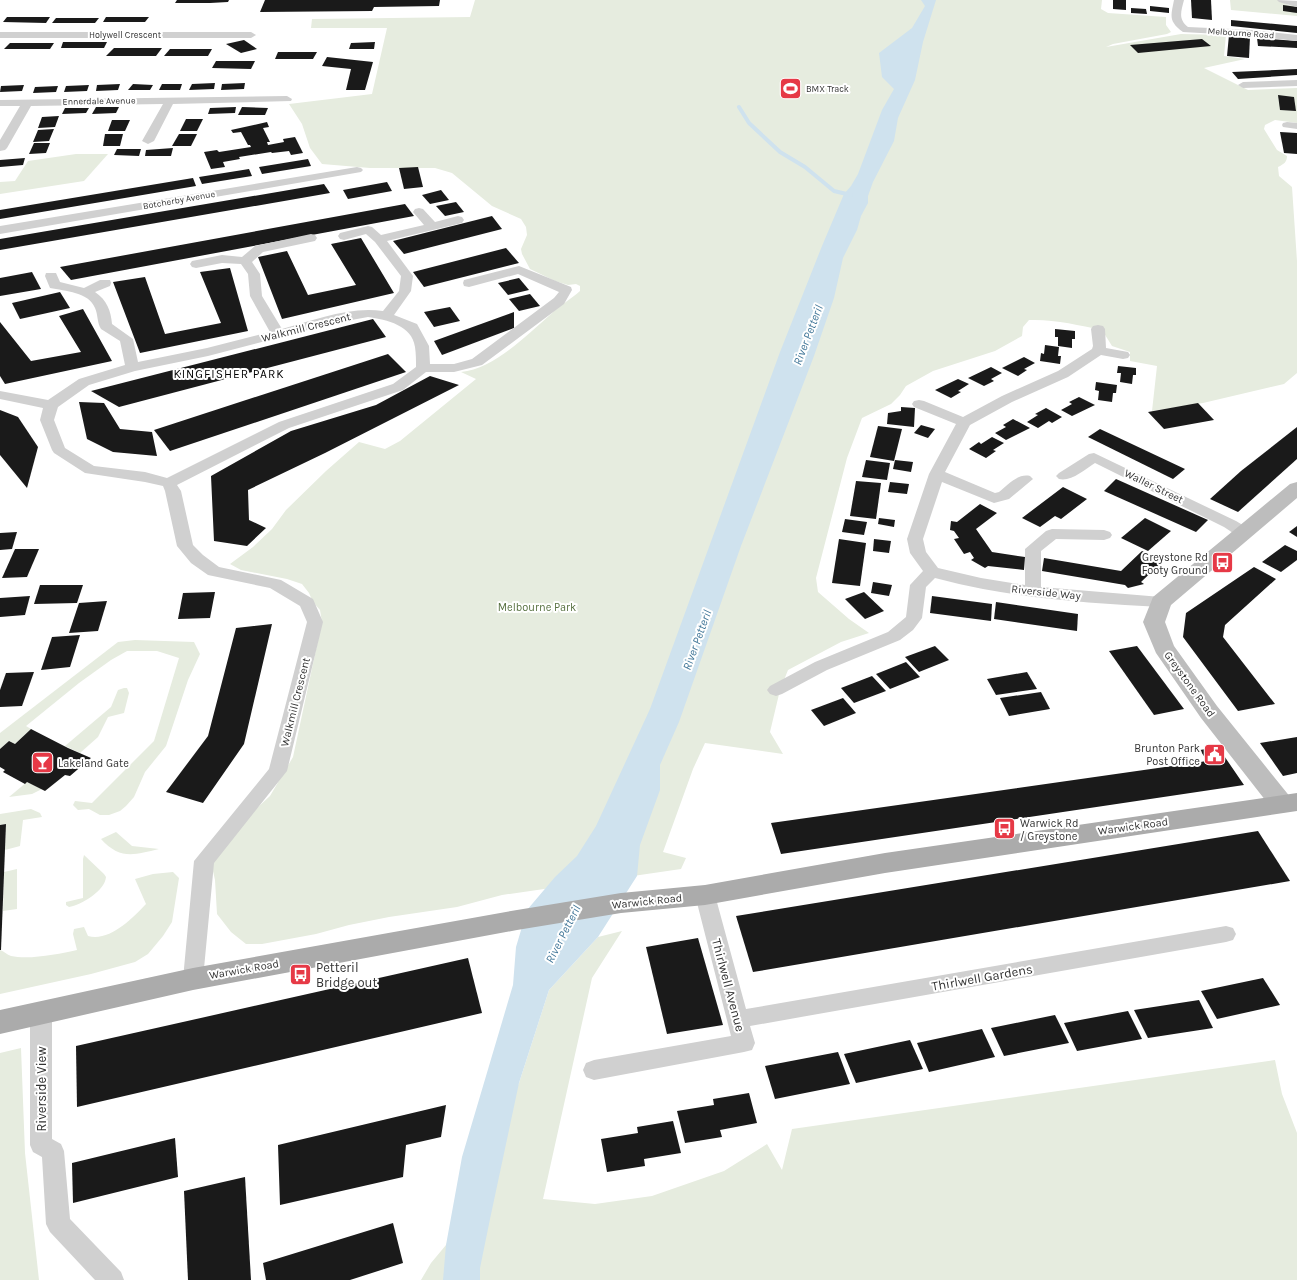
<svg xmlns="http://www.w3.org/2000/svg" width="1297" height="1280" font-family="Karla,sans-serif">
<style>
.green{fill:#e6ecdf}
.water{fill:#cfe2ee}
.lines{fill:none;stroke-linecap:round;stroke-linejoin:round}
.stream{stroke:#cfe2ee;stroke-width:4}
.building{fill:#1a1a1a}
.street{fill:#d0d0d0;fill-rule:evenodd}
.secondary{fill:#bdbdbd;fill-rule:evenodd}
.primary{fill:#ababab;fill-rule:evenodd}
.labels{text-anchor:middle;stroke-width:4;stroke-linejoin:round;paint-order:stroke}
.far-street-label{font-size:9px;fill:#333;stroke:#fff}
.far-poi-label{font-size:9px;fill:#333;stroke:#fff;text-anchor:start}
.street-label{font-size:11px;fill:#333;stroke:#fff}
.poi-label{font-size:11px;fill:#333;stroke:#fff;text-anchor:end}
.park-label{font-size:11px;fill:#56703f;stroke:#fff}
.water-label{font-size:12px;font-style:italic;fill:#3f7597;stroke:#fff}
.neighbourhood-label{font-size:12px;letter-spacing:1px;fill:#000;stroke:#fff}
.near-poi-label{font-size:13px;fill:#333;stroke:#fff;text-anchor:start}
.near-street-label{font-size:13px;fill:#333;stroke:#fff}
</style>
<rect width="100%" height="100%" fill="#fff"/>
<g class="green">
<path d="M475 0H1102L1101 9 1108 13 1166 17V25L1171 32 1167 34 1113 44 1106 47 1181 34 1226 35 1224 56 1245 59 1204 68 1248 90 1297 88V123L1275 120 1265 125 1264 129 1277 150 1287 156C1287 162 1284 164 1278 167L1279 176 1292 187 1297 261V373L1284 384 1203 403 1152 411 1157 366 1130 361V352L1112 346 1102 330C1078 325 1054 319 1029 320L1023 327 1022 336 995 351 933 371 906 386 900 395 891 404 862 418 847 458 816 578 818 592 849 619 869 633 841 642 788 670 780 690 770 732 783 754 705 743 693 769 663 852 686 858 681 869 502 895 457 907 389 917 349 925 316 934 262 944H246L231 932 217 914 215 880 211 862 244 820 270 796 293 757 322 622 320 610 313 602 309 593 302 584 287 579 241 570 230 564 253 547 272 529 286 510 326 471 359 442 385 449 400 441 476 379 461 372C494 369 527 335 551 314 560 305 571 299 580 291V286L576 284 568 285 555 281 530 269 522 254 521 249 527 235 526 227 521 219 492 206 452 173 435 168H370L322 164 310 148 302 124 289 104 372 94 387 28H311L312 19 470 17Z"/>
<path d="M1230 0H1278L1289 5H1297V16L1231 10Z"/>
<path d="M76 154H108L84 181 0 194V182L15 181 28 161Z"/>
<path d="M135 640 194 642 200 654 188 680 166 746 145 772 134 797 126 806 120 811 109 815H100L89 809 78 810 73 805 75 801 92 803 154 741 179 658 157 651H127L111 660 79 683 26 726 31 729 15 744 9 741 0 749V733L118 642Z"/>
<path d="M124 688H127L129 693 124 713 108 717 98 737 80 753 65 746 111 707 118 690Z"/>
<path d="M27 782 42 789 32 794 9 797Z"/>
<path d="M31 809 40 813 42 817 23 820 20 846 5 850 6 824 0 825V814Z"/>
<path d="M116 832 132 846 159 849C134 855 120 860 101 839Z"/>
<path d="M84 855 104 874 106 877C105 891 81 905 69 907L66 905V902L83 898V859Z"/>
<path d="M17 869V909L3 911 4 872Z"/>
<path d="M173 872 179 878 172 922 163 936 148 954 135 962 91 974 0 994V950C4 951 7 955 11 956 29 960 59 954 77 950L73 934 74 929 84 927 88 936C109 942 132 919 146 904L135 879 153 874Z"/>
<path d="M622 931 592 978 543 1199 595 1204 652 1196 724 1171 767 1144 782 1170 792 1129 1275 1060 1282 1094 1297 1133V1280H421L431 1263 446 1245 519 1083 549 990 598 937Z"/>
<path d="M21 1048 25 1153 39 1280H0V1053Z"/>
</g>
<path class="water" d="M921 0H936L923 42 915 80 898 118 894 141 873 182 868 196V203L861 216 857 230 843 258 834 298 814 356 741 546 679 722 660 765V790L640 845 637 876 598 937 549 990 519 1083 490 1219 480 1268V1280H443L446 1245 462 1157 513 985 516 947 527 910 555 877 577 856 596 826 650 709 780 352 822 246 844 194 851 186 858 174 882 110 894 89 882 77 879 53 912 28 925 6Z"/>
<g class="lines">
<path class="stream" d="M739 107 749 123 780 152 805 167 834 191 851 195"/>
</g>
<g class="building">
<path d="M177 0H229L228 2 210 3H175Z"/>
<path d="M265 0H440L439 6 374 7 372 11 260 12Z"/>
<path d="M1113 0H1126V10L1113 9Z"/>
<path d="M1191 0H1211L1212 20 1192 18Z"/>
<path d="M1283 5 1297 7V13L1283 11Z"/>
<path d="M1150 6 1169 8V13L1150 11Z"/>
<path d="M1131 8 1146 9 1147 14 1131 13Z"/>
<path d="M7 17H50L46 23 3 22Z"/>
<path d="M106 17H149L145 22H103Z"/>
<path d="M56 18H99L95 23H52Z"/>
<path d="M1231 20 1297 26V33L1231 26Z"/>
<path d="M1229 35 1250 37 1249 58 1227 56Z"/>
<path d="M1257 38 1297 41V48L1258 46Z"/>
<path d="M1202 39 1211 46 1138 53 1130 45Z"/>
<path d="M244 40 257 49 241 53 226 44Z"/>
<path d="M63 42H107L104 48H61Z"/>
<path d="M375 42 374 49H349L351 43Z"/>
<path d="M10 43H54L50 49H4Z"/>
<path d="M114 48H162L156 56H106Z"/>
<path d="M170 49H212L208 56H164Z"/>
<path d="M278 52H317L313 59H275Z"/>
<path d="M327 57 373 62 365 90H346L351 69 322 66Z"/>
<path d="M216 61H255L251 69 212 68Z"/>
<path d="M1297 69V75L1238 79 1232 72Z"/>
<path d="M215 83 214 89 189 90 192 84Z"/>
<path d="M245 83 244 89 221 90 222 84Z"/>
<path d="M120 84 118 90 96 91 97 85Z"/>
<path d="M133 84 153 85 150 90H128Z"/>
<path d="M162 84H182L180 90H159Z"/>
<path d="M24 85 22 91 0 92 1 86Z"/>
<path d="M89 85 87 91 64 92 66 86Z"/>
<path d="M58 86 56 92 33 93 35 87Z"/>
<path d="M1278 95 1294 97 1296 111 1280 110Z"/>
<path d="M96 107H119L116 113 92 114Z"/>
<path d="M236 107 235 113 208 114 210 108Z"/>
<path d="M242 107 268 108 265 115H238Z"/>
<path d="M65 108H89L86 113 62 114Z"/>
<path d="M59 116 55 127 38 128 42 117Z"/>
<path d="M186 119H203L197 131H180Z"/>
<path d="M112 120H130L125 131H108Z"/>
<path d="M267 122 269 127 263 128 270 142H267L268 145 284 142 283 139 295 137 303 153 291 155 289 151 272 153 271 152 239 157 240 159 223 162 225 167 211 169 204 152 217 150 219 152 251 147 250 145H248L241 132 233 133 231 130Z"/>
<path d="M54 129 49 141 33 142 38 130Z"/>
<path d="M1280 132 1297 133V154L1284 153Z"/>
<path d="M105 134H123L120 146H103Z"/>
<path d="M179 134H197L191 146H172Z"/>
<path d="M34 143H50L46 153 29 154Z"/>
<path d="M173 148 171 156H145L146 150Z"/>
<path d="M117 149H141L139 156 114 155Z"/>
<path d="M25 158 23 165 0 167V160Z"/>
<path d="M308 159 311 166 262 174 259 167Z"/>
<path d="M418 167 423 187 404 189 399 168Z"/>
<path d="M249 169 252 176 202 184 199 177Z"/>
<path d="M193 178 196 186 0 219V210Z"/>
<path d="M387 182 392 191 348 199 343 190Z"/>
<path d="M324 184 330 193 0 250V239Z"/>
<path d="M441 190 449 200 430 204 422 195Z"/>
<path d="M456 202 464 212 445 216 436 206Z"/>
<path d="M405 204 414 216 71 280 60 267Z"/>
<path d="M492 216 502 229 404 254 393 241Z"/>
<path d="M361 238 394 293 282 319 258 257 287 251 308 295 356 285 331 244Z"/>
<path d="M506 248 519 263 424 287 413 272Z"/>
<path d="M230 268 248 331 140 353 113 282 145 277 165 334 221 323 200 272Z"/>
<path d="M32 272 41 289 0 296V278Z"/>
<path d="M519 278 529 290 508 295 498 283Z"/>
<path d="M60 292 70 308 20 319 12 303Z"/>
<path d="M530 294 540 306 519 311 509 299Z"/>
<path d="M450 307 460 321 434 327 424 312Z"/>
<path d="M83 309 112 361 5 384 0 376V322L31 361 81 352 59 316Z"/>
<path d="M514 312V328L442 355 434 341Z"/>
<path d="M373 319 386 337 119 407 91 391Z"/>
<path d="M1055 329 1075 331V339H1072V348L1058 346V337H1055Z"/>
<path d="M1045 345 1059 347 1058 356H1061L1060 364 1040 361 1041 353 1044 354Z"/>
<path d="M388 354 406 372 170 451 154 430Z"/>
<path d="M1024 357 1035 363 1024 369 1027 370 1018 376 1002 368Z"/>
<path d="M1118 366 1136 368V375H1133L1132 384 1120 382 1121 373H1117Z"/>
<path d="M991 367 1002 373 991 379 994 381 984 386 968 378Z"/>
<path d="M430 376 459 385 325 453 248 490 249 520 266 528 247 546 214 541 211 476 291 431 376 405Z"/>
<path d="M958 379 969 384 958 391 961 392 951 398 935 390Z"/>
<path d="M1096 382 1117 385 1116 393H1113L1112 402 1098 400 1099 391 1095 390Z"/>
<path d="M1079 397 1095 405 1072 416 1061 410 1072 404 1069 402Z"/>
<path d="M79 402 104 403 120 429 152 432 157 456 113 452 87 439Z"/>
<path d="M1198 403 1214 420 1164 429 1148 412Z"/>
<path d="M901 407 915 408 914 427 887 424 888 413 901 411Z"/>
<path d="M1046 408 1062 417 1052 423 1049 421 1038 428 1027 422 1038 415 1035 414Z"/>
<path d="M0 410 18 417 38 447 27 488 0 455Z"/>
<path d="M1013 419 1030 428 1006 440 995 433 1006 427 1003 425Z"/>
<path d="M921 425 935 429 928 438 914 433Z"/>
<path d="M878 426 902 429 894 461 870 457Z"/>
<path d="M1297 427V459L1238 512 1210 499 1241 471Z"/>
<path d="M1100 429 1185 469 1173 479 1088 437Z"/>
<path d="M992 437 1004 443 993 450 996 451 986 458 969 449 979 442 981 444Z"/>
<path d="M866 460 890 463 887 480 862 477Z"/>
<path d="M895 460 913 462 911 472 893 469Z"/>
<path d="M1116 479 1208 520 1196 532 1104 491Z"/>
<path d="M856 481 881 483 876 519 850 516Z"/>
<path d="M890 482 909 484 907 494 888 492Z"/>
<path d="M1063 487 1087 499 1061 519 1055 516 1040 527 1022 518Z"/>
<path d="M980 504 997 513 976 529 992 552 1025 557 1024 570 988 566 985 568 971 560 974 558 970 552 964 554 954 539 959 538 954 531 950 530 951 521 957 522Z"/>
<path d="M879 518 895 520 894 527 878 524Z"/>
<path d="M1145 518 1171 531 1148 551 1121 538Z"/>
<path d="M845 519 867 522 864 535 842 532Z"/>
<path d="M1297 526V537L1289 532Z"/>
<path d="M17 532 12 549 0 550V533Z"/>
<path d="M839 539 866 543 860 586 832 583Z"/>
<path d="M874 539 891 541 889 553 873 551Z"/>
<path d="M1285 545 1297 551V560L1281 572 1262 562Z"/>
<path d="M15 549H39L27 577 2 578Z"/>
<path d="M1142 551 1163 561 1141 582 1144 584 1128 588 1125 585 1042 571 1044 558 1121 571Z"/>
<path d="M1254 567 1276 579 1225 625 1223 637 1275 704 1238 711 1183 637 1186 613Z"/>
<path d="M873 582 892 585 889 596 871 593Z"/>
<path d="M40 585H83L77 603 34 604Z"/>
<path d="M215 592 210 618 178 619 183 593Z"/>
<path d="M864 592 884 611 865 619 845 599Z"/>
<path d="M30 596 25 615 0 617V598Z"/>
<path d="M932 596 992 604 991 621 930 613Z"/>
<path d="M107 601 98 631 69 633 79 603Z"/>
<path d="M996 602 1078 614 1077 631 994 619Z"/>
<path d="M272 624 244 744 203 803 166 792 208 736 236 628Z"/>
<path d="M80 635 70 667 41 670 52 637Z"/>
<path d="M935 646 949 660 919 672 905 657Z"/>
<path d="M1137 646 1184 709 1154 715 1109 651Z"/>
<path d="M906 662 920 677 890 689 876 674Z"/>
<path d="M34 672 22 706 0 707V690L6 673Z"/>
<path d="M1027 672 1037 689 996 695 987 679Z"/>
<path d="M872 676 886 691 854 703 841 688Z"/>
<path d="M1041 692 1050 709 1009 716 1000 698Z"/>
<path d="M843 698 856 713 824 726 811 710Z"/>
<path d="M31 729 68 748 91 758 70 776 65 775 45 791 27 782 25 784 3 772 5 770 0 767V749L9 741 15 744Z"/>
<path d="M1297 737V773L1283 776 1260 743Z"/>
<path d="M1218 747 1244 785 781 854 771 823 1207 761 1200 750Z"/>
<path d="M6 824 1 950H0V825Z"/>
<path d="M1258 831 1290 881 753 972 736 916Z"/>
<path d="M698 938 723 1025 667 1034 646 947Z"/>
<path d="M468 958 482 1013 77 1107 76 1046Z"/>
<path d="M1263 978 1280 1005 1217 1019 1201 991Z"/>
<path d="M1199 1000 1213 1028 1148 1038 1134 1010Z"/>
<path d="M1128 1011 1142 1039 1077 1051 1064 1023Z"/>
<path d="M1055 1015 1069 1043 1004 1056 991 1028Z"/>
<path d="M982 1029 995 1057 929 1072 917 1043Z"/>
<path d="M910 1040 923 1069 856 1083 844 1054Z"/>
<path d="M838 1052 850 1084 775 1099 765 1066Z"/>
<path d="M749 1093 757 1123 720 1130 722 1137 685 1143 677 1111 714 1105 713 1099Z"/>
<path d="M446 1105 441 1137 406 1145 403 1177 280 1205 278 1145Z"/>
<path d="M673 1121 681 1153 644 1159 645 1166 607 1172 601 1139 638 1133 637 1127Z"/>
<path d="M175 1138 178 1177 73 1203 72 1163Z"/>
<path d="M245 1177 251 1280H188L184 1191Z"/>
<path d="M393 1223 403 1263 350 1280H266L263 1263Z"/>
</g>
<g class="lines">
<g class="street">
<path d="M1174 0H1184C1181 12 1178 19 1188 27L1253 30 1297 35V41L1253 36 1183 32C1168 21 1171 16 1174 0Z"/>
<path d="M1277 0 1297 1V7L1279 2Z"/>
<path d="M0 32H251L256 35 251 38H0Z"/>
<path d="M1297 80V86L1243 88 1238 85 1243 82Z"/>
<path d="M287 96 292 99 291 101 173 104 154 141 148 144 142 141 163 104 31 106 7 148 5 150 0 151V140L20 106H0V100Z"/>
<path d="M1287 122 1297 123V129L1283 127 1282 125 1283 123Z"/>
<path d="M357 167 361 168 363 170 361 172 0 234V226Z"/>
<path d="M419 208 423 209 435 222 458 216 462 217 464 220 462 223 387 241 413 276 411 291 394 315 417 324 429 346 430 364H454L472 359 554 298 559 292 518 274 469 287 464 286 463 283 464 280 519 266 571 287 572 290 564 304 482 365 454 372H426L403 390 289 428 177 485 181 491 193 545 203 555 219 567 281 580 313 599 323 622 287 771 214 863 203 979 200 985 193 988 186 985 183 979 194 861 269 769 307 622 300 606 270 588 208 575 191 563 177 546 165 491 163 486 145 482 85 473 54 453 52 450 40 420 43 408 0 399V391L48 400 79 379 125 365 120 341 101 329C97 323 98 314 95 308 89 292 65 291 50 288L45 276 46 273H56L60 282 84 288 100 280H110L111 283 110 286 95 292C107 300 111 311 112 324L133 339 138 362 207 348 270 332 250 296 248 274 241 264 222 263 196 268 192 267 190 264 192 261 222 255 242 257 255 246 311 234 315 235 317 238 315 241 263 252 252 262 260 274 262 296 282 329C314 320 350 306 383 311L399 291 401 276 375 242 366 234 344 240 340 239 338 236 340 233 368 226 372 227 381 235 424 225 413 212 415 209ZM368 317C387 320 412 325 415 347 416 354 416 360 416 367L393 384 279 422 167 478 145 472 94 466 65 448 54 420 58 407 89 385 135 371 208 356 335 323Z"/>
<path d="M1098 325 1103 326 1105 329 1106 348 1128 352 1130 355 1128 358 1123 359 1101 355 1068 377 1012 402 970 425 945 472 995 493 999 492C1008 485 1018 473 1030 476L1033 479 1009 499 994 503 942 482 923 539 926 552 938 568 981 578 1025 585V549L1046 531 1052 529 1104 530 1110 532 1112 535 1110 538 1104 540 1056 539 1041 551V587L1161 597 1167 598 1169 602 1167 606 1161 607C1102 604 1041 600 983 589 967 586 951 582 935 578L926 587 922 618 913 630 900 640 827 670 782 694 776 696 770 694 767 690 770 686 815 662 888 632 906 617 910 585 923 571 910 553 907 539 929 474 956 424 914 407 912 404 914 401 919 400 924 401 963 417 1002 396 1058 371 1092 349 1093 346 1091 329 1093 326Z"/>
<path d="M1094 453 1236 521 1251 530 1253 533 1251 536C1240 539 1233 533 1224 527L1095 463C1084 470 1071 482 1059 479L1056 476 1059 473 1089 454Z"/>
<path d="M705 887 712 889 715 895 746 1009 1226 926 1233 928 1236 934 1233 940 1226 942 750 1026 755 1043 752 1050 744 1052 594 1080 586 1077 583 1070 586 1063 594 1060 731 1036 695 895 698 889Z"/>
<path d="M41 1004 49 1007 52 1013V1139L61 1144 64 1151 70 1219 121 1272 124 1280H95L50 1232 46 1224 42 1157 33 1152 30 1145V1013L33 1007Z"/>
</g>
<path class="secondary" d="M1297 482V498L1171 605 1165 622 1174 646 1217 706 1291 798 1294 804 1291 810 1282 813 1273 810 1201 718 1156 653 1143 622 1153 597 1290 484Z"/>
<path class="primary" d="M1297 793V811L885 873 705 905 621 913 517 930 193 990 0 1034V1010L193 968 517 910 621 893 705 885 885 853Z"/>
</g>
<defs>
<symbol id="stadium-square" viewBox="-11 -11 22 22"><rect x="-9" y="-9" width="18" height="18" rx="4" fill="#e63946" stroke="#fff"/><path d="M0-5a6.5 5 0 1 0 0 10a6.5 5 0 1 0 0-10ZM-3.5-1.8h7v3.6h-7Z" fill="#fff"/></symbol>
<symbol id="bus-square" viewBox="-11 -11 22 22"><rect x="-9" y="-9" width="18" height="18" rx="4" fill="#e63946" stroke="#fff"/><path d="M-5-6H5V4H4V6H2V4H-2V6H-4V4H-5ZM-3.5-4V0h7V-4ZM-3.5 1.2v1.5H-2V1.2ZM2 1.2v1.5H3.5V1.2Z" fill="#fff"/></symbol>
<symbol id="civic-square" viewBox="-11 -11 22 22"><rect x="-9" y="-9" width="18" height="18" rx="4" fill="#e63946" stroke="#fff"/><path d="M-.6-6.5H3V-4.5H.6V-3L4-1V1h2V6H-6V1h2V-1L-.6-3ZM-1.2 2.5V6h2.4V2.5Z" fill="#fff"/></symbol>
<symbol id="bar-square" viewBox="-11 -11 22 22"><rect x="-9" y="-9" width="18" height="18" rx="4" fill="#e63946" stroke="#fff"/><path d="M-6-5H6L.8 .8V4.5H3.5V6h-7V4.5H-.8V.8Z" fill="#fff"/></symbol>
</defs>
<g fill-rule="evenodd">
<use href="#stadium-square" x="778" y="76" width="25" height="25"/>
<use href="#bus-square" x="1210" y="550" width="25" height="25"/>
<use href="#civic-square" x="1202" y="742" width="25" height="25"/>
<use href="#bar-square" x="30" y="750" width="25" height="25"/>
<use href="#bus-square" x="992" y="816" width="25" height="25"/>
<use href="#bus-square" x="288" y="962" width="25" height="25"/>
</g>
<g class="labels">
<g class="far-street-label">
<text transform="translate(1241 33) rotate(4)" y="3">Melbourne Road</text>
<text x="125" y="38">Holywell Crescent</text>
<text transform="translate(99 101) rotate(-1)" y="3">Ennerdale Avenue</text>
<text transform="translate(179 200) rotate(-10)" y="3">Botcherby Avenue</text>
</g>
<g class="far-poi-label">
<text x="806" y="92">BMX Track</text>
</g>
<g class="street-label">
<text transform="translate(306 327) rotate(-14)" y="4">Walkmill Crescent</text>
<text transform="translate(1154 486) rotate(26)" y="4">Waller Street</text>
<text transform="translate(1046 592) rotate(6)" y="4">Riverside Way</text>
<text transform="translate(1190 684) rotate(54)" y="4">Greystone Road</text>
<text transform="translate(295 702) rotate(-76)" y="4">Walkmill Crescent</text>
<text transform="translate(1133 826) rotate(-8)" y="4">Warwick Road</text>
<text transform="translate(647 901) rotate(-6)" y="4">Warwick Road</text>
<text transform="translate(244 969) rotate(-10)" y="4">Warwick Road</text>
</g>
<g class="poi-label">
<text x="1208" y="561">Greystone Rd<tspan x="1208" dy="13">Footy Ground</tspan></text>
<text x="1200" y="752">Brunton Park<tspan x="1200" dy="13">Post Office</tspan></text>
<text x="58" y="767" text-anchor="start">Lakeland Gate</text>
<text x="1020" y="827" text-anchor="start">Warwick Rd<tspan x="1020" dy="13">/ Greystone</tspan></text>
</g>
<g class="park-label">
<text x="537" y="611">Melbourne Park</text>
</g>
<g class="water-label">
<text transform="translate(808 335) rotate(-69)" y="4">River Petteril</text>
<text transform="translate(697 640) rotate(-70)" y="4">River Petteril</text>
<text transform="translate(563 934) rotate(-63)" y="4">River Petteril</text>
</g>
<g class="neighbourhood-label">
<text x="229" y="378">KINGFISHER PARK</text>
</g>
<g class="near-poi-label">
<text x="316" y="972">Petteril<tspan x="316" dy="15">Bridge out</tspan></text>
</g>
<g class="near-street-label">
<text transform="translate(982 977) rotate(-10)" y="5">Thirlwell Gardens</text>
<text transform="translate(729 985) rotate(75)" y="5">Thirlwell Avenue</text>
<text transform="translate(41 1089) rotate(-90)" y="5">Riverside View</text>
</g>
</g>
</svg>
